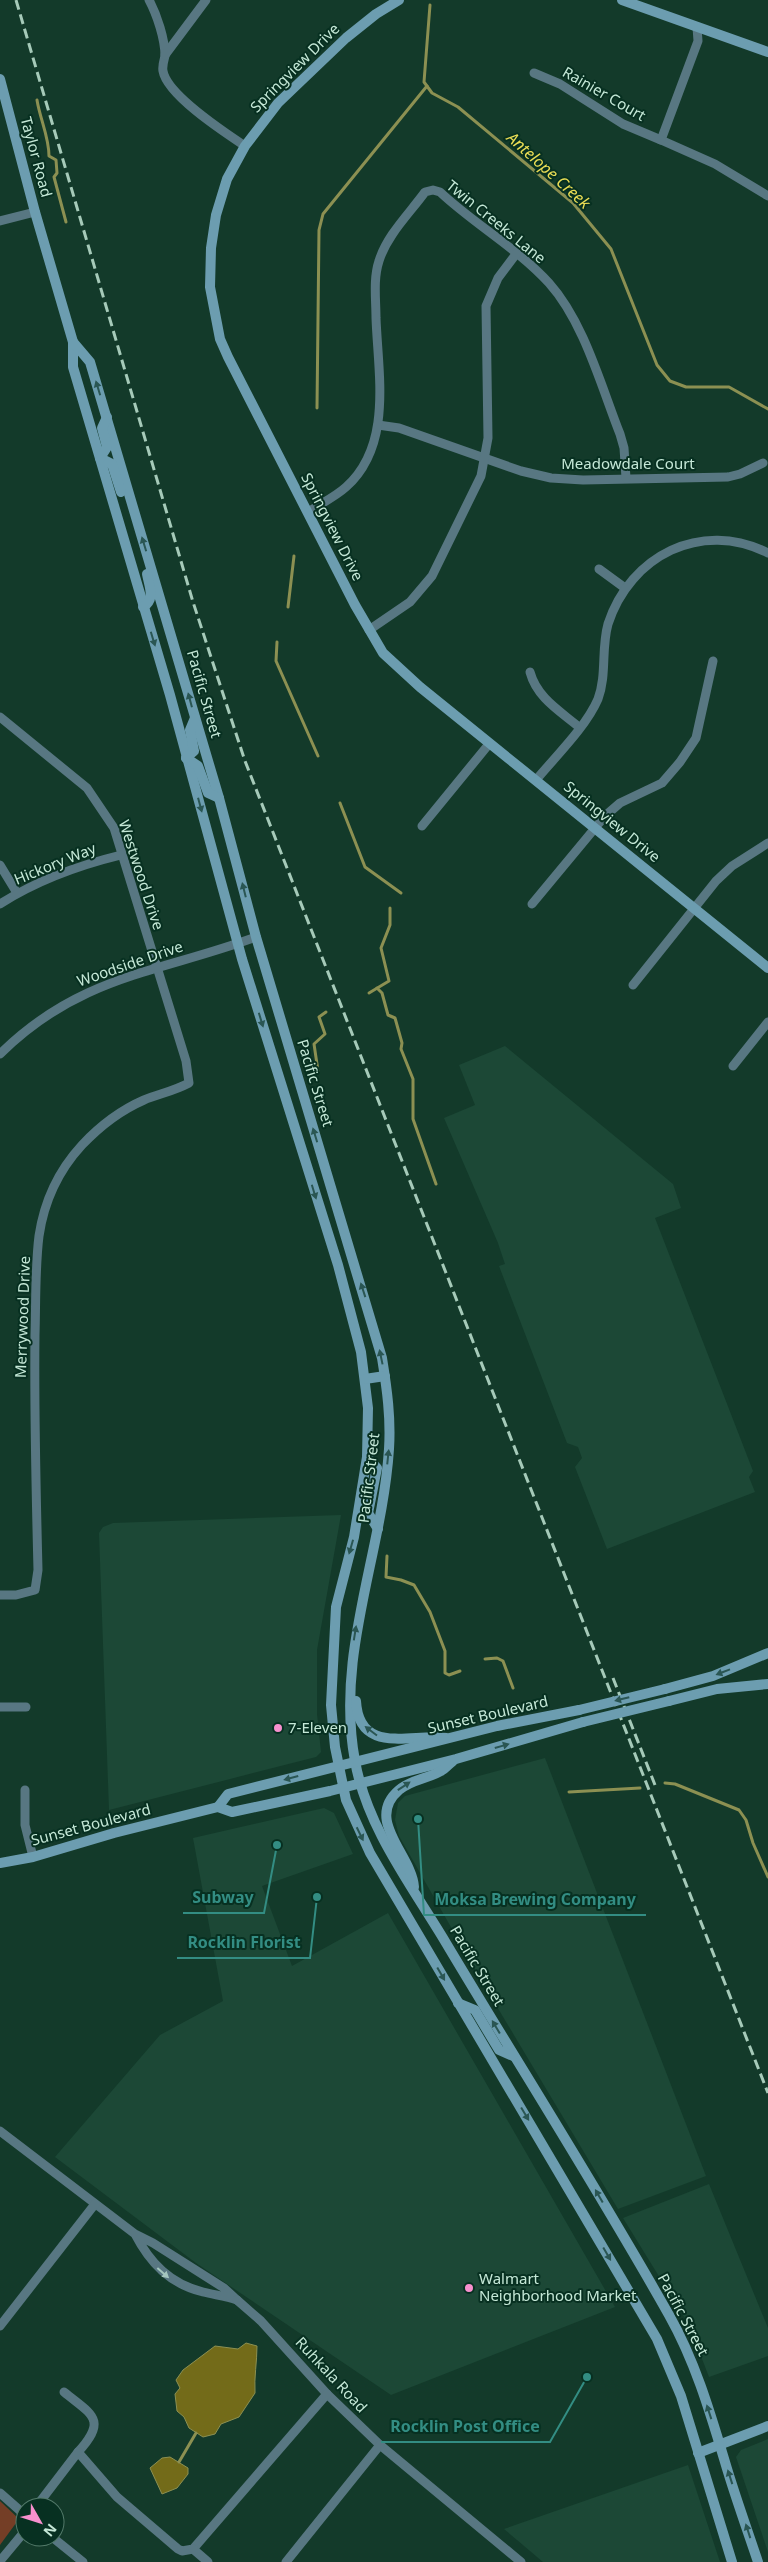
<svg xmlns="http://www.w3.org/2000/svg" width="768" height="2562" font-family="'Noto Sans',sans-serif">
<style>
.built{fill:#1c4836}
.green{fill:#743e26}
.water{fill:#736b19;stroke:#8c9052}
.lines{fill:none;stroke-linecap:round;stroke-linejoin:round}
.stream{stroke:#8c9052;stroke-width:3}
.street{stroke:#587782;stroke-width:9}
.secondary{stroke:#6c9db0;stroke-width:10}
.rail{stroke:#a6cab9;stroke-width:3;stroke-dasharray:10 5;stroke-linecap:butt}
.secondary-bridge{stroke:#6c9db0;stroke-width:10}
.oneway{fill:#2a5653}
.oneway2{fill:#a4c6be}
.poi-dot{fill:#f790ce;stroke:#073021;stroke-width:2}
.labels{text-anchor:middle;stroke-width:4;stroke-linejoin:round;paint-order:stroke}
.street-label{font-size:15px;fill:#c5e8d7;stroke:#073021}
.poi-label{font-size:15px;fill:#c5e8d7;stroke:#073021;text-anchor:start}
.water-label{font-size:16px;font-style:italic;fill:#eadd55;stroke:#073021}
.leader{fill:none;stroke:#338d83;stroke-width:2}
.callout-dot{fill:#338d83;stroke:#073021;stroke-width:2}
.callout-label{font-size:16px;text-anchor:middle;font-weight:bold;fill:#338d83;stroke:#073021;stroke-width:4;stroke-linejoin:round;paint-order:stroke}
</style>
<rect width="100%" height="100%" fill="#133a2a"/>
<g class="built">
<path d="M505 1046 673 1184 681 1208 655 1218 753 1471 749 1477 755 1492 607 1549 575 1467 582 1458 578 1447 567 1443 499 1266 505 1264 498 1243 444 1118 475 1105 459 1065Z"/>
<path d="M341 1515 317 1650V1714L321 1752 316 1757 109 1810 99 1533 103 1527 113 1523Z"/>
<path d="M545 1758 706 2176 618 2209 484 1985 399 1836 395 1820 398 1803 405 1796Z"/>
<path d="M324 1808 334 1813 353 1854 262 1886 292 1966 388 1913 615 2307 391 2395 196 2263 55 2157 160 2035 223 2001 193 1838Z"/>
<path d="M709 2184 768 2328V2356L709 2377 689 2325 623 2218Z"/>
<path d="M768 2439V2552L736 2457 741 2450Z"/>
<path d="M688 2465 720 2562H543L504 2529Z"/>
</g>
<path class="green" d="M0 2501 19 2519 0 2545Z"/>
<g class="water">
<path d="M246 2343 257 2346C257 2362 254 2377 255 2393L239 2417 221 2424 215 2434 203 2437 189 2428 184 2417 177 2411 175 2394 180 2388 176 2380 183 2370 215 2346 238 2349Z"/>
<path d="M170 2457 188 2468V2474L177 2488 162 2494 150 2468 162 2458Z"/>
</g>
<g class="lines">
<g class="stream">
<path d="M430 5 424 82 432 93 458 107 573 203 611 249 657 365 670 381 686 387H729L768 409"/>
<path d="M37 100C40 119 49 137 49 156L56 160 57 173 54 177 66 222"/>
<path d="M317 408 319 230 323 214 427 86"/>
<path d="M288 607 294 556"/>
<path d="M277 642 276 661 318 756"/>
<path d="M340 803 365 867 401 893"/>
<path d="M377 988 382 993 388 1015 395 1018 402 1043 401 1049 413 1079V1119L436 1184"/>
<path d="M369 993 389 981 381 948 390 925V908"/>
<path d="M318 1071 314 1044 325 1034 319 1017 326 1012"/>
<path d="M387 1556 386 1577 401 1580 414 1585 430 1612 445 1651V1673L449 1675 460 1671"/>
<path d="M485 1659 497 1658 503 1661 513 1688"/>
<path d="M665 1783 675 1784 739 1810 746 1820 753 1843 768 1877"/>
<path d="M569 1792 640 1788"/>
<path d="M179 2462 196 2433"/>
</g>
<g class="street">
<path d="M149 0C157 15 165 39 165 56 164 60 162 66 163 71 167 95 224 132 245 146"/>
<path d="M697 27 698 41 661 140 715 164 768 196"/>
<path d="M165 55 206 0"/>
<path d="M534 73 560 84 623 124 661 140"/>
<path d="M0 221 35 212"/>
<path d="M378 425 399 428 521 471 551 478 583 480 728 477 740 474 763 463"/>
<path d="M308 512C320 504 335 497 346 487 393 445 378 374 376 318 376 300 373 279 379 261 387 235 409 214 425 192L433 190 440 192C474 224 517 248 549 283 584 322 601 386 620 434L624 448 626 478"/>
<path d="M599 569 625 588"/>
<path d="M369 630 410 602 432 576 481 476 488 438 486 306 498 278 516 254"/>
<path d="M530 672C537 698 560 711 579 727"/>
<path d="M0 717 87 788 114 828 186 1061 189 1083C174 1091 159 1094 144 1100 121 1110 99 1127 82 1145 59 1170 44 1202 39 1236 35 1268 36 1302 35 1335 34 1413 36 1491 38 1570L35 1590 16 1595H0"/>
<path d="M536 780C555 757 586 727 598 699 607 675 601 649 608 624 630 556 701 519 768 553"/>
<path d="M422 826 489 744"/>
<path d="M0 865 17 893"/>
<path d="M0 904C36 881 80 865 121 855"/>
<path d="M532 904 605 816 620 803 662 783 680 762 696 738 713 661"/>
<path d="M633 985 716 881 732 866 768 843"/>
<path d="M0 1054C80 975 158 973 256 937"/>
<path d="M733 1066 768 1022"/>
<path d="M0 1707H26"/>
<path d="M25 1790V1825L33 1857"/>
<path d="M0 2131 135 2234 153 2243 224 2288 237 2300C226 2296 215 2295 203 2292 170 2284 150 2263 135 2234"/>
<path d="M237 2300 261 2321 327 2394 380 2445 521 2562"/>
<path d="M0 2326 95 2204"/>
<path d="M64 2392C92 2415 108 2419 78 2452"/>
<path d="M0 2493 25 2515"/>
<path d="M36 2507 78 2452 117 2497 178 2549 182 2551 193 2549 327 2394"/>
<path d="M52 2537 83 2562"/>
<path d="M193 2549 208 2562"/>
<path d="M0 2561 25 2531"/>
<path d="M286 2562 380 2445"/>
</g>
<g class="secondary">
<path d="M399 0 376 14 346 38 278 103 245 146 227 179 216 215 211 248 210 287 220 339 228 357 355 605 383 653 420 687 768 968"/>
<path d="M622 0 768 52"/>
<path d="M0 79 35 212 73 342V367L170 695 242 959 338 1265 361 1352 368 1408 367 1457 354 1537 336 1607 331 1705 335 1747 346 1800 370 1853 657 2339 681 2396 732 2562"/>
<path d="M73 342 90 362 219 798 256 937 382 1358C387 1389 391 1418 389 1449 382 1555 335 1654 355 1761 367 1828 412 1886 446 1943 520 2067 598 2189 669 2315 695 2361 710 2412 725 2462 735 2496 747 2529 758 2562"/>
<path d="M100 458 112 464 121 492"/>
<path d="M100 458 107 447 102 428 107 417"/>
<path d="M143 607C156 599 149 586 147 574"/>
<path d="M186 758 198 766 208 793 219 798"/>
<path d="M186 758 194 751 190 730 195 718"/>
<path d="M365 1379 385 1376"/>
<path d="M367 1457 377 1468 368 1513 378 1529"/>
<path d="M665 1689 713 1676 768 1653"/>
<path d="M356 1701C359 1756 412 1733 446 1738"/>
<path d="M669 1701 717 1689 768 1684"/>
<path d="M218 1807 228 1794 497 1726 579 1710"/>
<path d="M0 1863 33 1857 114 1833 218 1807 232 1812 330 1791 456 1759 583 1722"/>
<path d="M414 1887C412 1855 364 1820 399 1790 412 1779 427 1779 441 1771 445 1769 449 1764 453 1761"/>
<path d="M458 2003 475 2010 499 2050 513 2056"/>
<path d="M698 2453 768 2426"/>
</g>
<g class="rail">
<path d="M16 0 193 602 245 761 768 2093"/>
<path d="M613 1678 655 1785"/>
</g>
<g class="secondary-bridge">
<path d="M579 1710 665 1689"/>
<path d="M583 1722 669 1701"/>
</g>
</g>
<defs><path id="oneway-solid" d="M-6-.8H1V-3.2L6.5 0L1 3.2V.8H-6Z" transform="scale(1.25)"/></defs>
<g class="oneway">
<use href="#oneway-solid" transform="translate(98 388) rotate(-107)"/>
<use href="#oneway-solid" transform="translate(144 544) rotate(-107)"/>
<use href="#oneway-solid" transform="translate(153 639) rotate(73)"/>
<use href="#oneway-solid" transform="translate(190 700) rotate(-105)"/>
<use href="#oneway-solid" transform="translate(200 805) rotate(75)"/>
<use href="#oneway-solid" transform="translate(244 890) rotate(-104)"/>
<use href="#oneway-solid" transform="translate(261 1020) rotate(73)"/>
<use href="#oneway-solid" transform="translate(315 1135) rotate(-107)"/>
<use href="#oneway-solid" transform="translate(314 1192) rotate(73)"/>
<use href="#oneway-solid" transform="translate(363 1290) rotate(-108)"/>
<use href="#oneway-solid" transform="translate(381 1357) rotate(-102)"/>
<use href="#oneway-solid" transform="translate(388 1457) rotate(-84)"/>
<use href="#oneway-solid" transform="translate(351 1547) rotate(106)"/>
<use href="#oneway-solid" transform="translate(355 1633) rotate(-81)"/>
<use href="#oneway-solid" transform="translate(723 1672) rotate(159)"/>
<use href="#oneway-solid" transform="translate(622 1699) rotate(166)"/>
<use href="#oneway-solid" transform="translate(371 1731) rotate(-143)"/>
<use href="#oneway-solid" transform="translate(502 1746) rotate(-16)"/>
<use href="#oneway-solid" transform="translate(291 1778) rotate(165)"/>
<use href="#oneway-solid" transform="translate(404 1786) rotate(-34)"/>
<use href="#oneway-solid" transform="translate(360 1834) rotate(64)"/>
<use href="#oneway-solid" transform="translate(441 1974) rotate(60)"/>
<use href="#oneway-solid" transform="translate(496 2027) rotate(-121)"/>
<use href="#oneway-solid" transform="translate(525 2114) rotate(59)"/>
<use href="#oneway-solid" transform="translate(599 2196) rotate(-120)"/>
<use href="#oneway-solid" transform="translate(607 2254) rotate(60)"/>
<use href="#oneway-solid" transform="translate(709 2412) rotate(-108)"/>
<use href="#oneway-solid" transform="translate(730 2477) rotate(-108)"/>
<use href="#oneway-solid" transform="translate(748 2531) rotate(-108)"/>
</g>
<use class="oneway2" href="#oneway-solid" transform="translate(163 2273) rotate(41)"/>
<g class="poi-dot">
<circle cx="278" cy="1728" r="5"/>
<circle cx="469" cy="2288" r="5"/>
</g>
<g class="labels">
<g class="street-label">
<text transform="translate(295 68) rotate(-45)" y="5">Springview Drive</text>
<text transform="translate(604 94) rotate(30)" y="5">Rainier Court</text>
<text transform="translate(36 157) rotate(75)" y="5">Taylor Road</text>
<text transform="translate(496 222) rotate(39)" y="5">Twin Creeks Lane</text>
<text x="628" y="469">Meadowdale Court</text>
<text transform="translate(332 527) rotate(63)" y="5">Springview Drive</text>
<text transform="translate(204 694) rotate(74)" y="5">Pacific Street</text>
<text transform="translate(612 822) rotate(39)" y="5">Springview Drive</text>
<text transform="translate(55 864) rotate(-22)" y="5">Hickory Way</text>
<text transform="translate(141 875) rotate(72)" y="5">Westwood Drive</text>
<text transform="translate(130 964) rotate(-19)" y="5">Woodside Drive</text>
<text transform="translate(315 1083) rotate(73)" y="5">Pacific Street</text>
<text transform="translate(23 1317) rotate(-88)" y="5">Merrywood Drive</text>
<text transform="translate(369 1478) rotate(-83)" y="5">Pacific Street</text>
<text transform="translate(488 1715) rotate(-13)" y="5">Sunset Boulevard</text>
<text transform="translate(91 1825) rotate(-15)" y="5">Sunset Boulevard</text>
<text transform="translate(477 1966) rotate(59)" y="5">Pacific Street</text>
<text transform="translate(683 2315) rotate(62)" y="5">Pacific Street</text>
<text transform="translate(331 2375) rotate(47)" y="5">Ruhkala Road</text>
</g>
<g class="poi-label">
<text x="288" y="1733">7-Eleven</text>
<text x="479" y="2284">Walmart<tspan x="479" dy="17">Neighborhood Market</tspan></text>
</g>
<g class="water-label">
<text transform="translate(549 170) rotate(42)" y="6">Antelope Creek</text>
</g>
</g>
<path class="leader" d="M277 1845L264 1913H183M418 1819L424 1915H646M317 1897L310 1958H177M587 2377L550 2442H381"/>
<g class="callout-dot">
<circle cx="277" cy="1845" r="5"/>
<circle cx="418" cy="1819" r="5"/>
<circle cx="317" cy="1897" r="5"/>
<circle cx="587" cy="2377" r="5"/>
</g>
<g class="callout-label">
<text x="223" y="1903">Subway</text>
<text x="535" y="1905">Moksa Brewing Company</text>
<text x="244" y="1948">Rocklin Florist</text>
<text x="465" y="2432">Rocklin Post Office</text>
</g>
<g transform="translate(40 2522) rotate(129)"><circle r="24" fill="#073021" stroke="#537a6a"/>
<path d="M0-4L9 19L0 12L-9 19Z" fill="#f790ce"/>
<text y="-8" font-size="14" font-weight="bold" text-anchor="middle" fill="#c5e8d7">N</text>
</g>
</svg>
